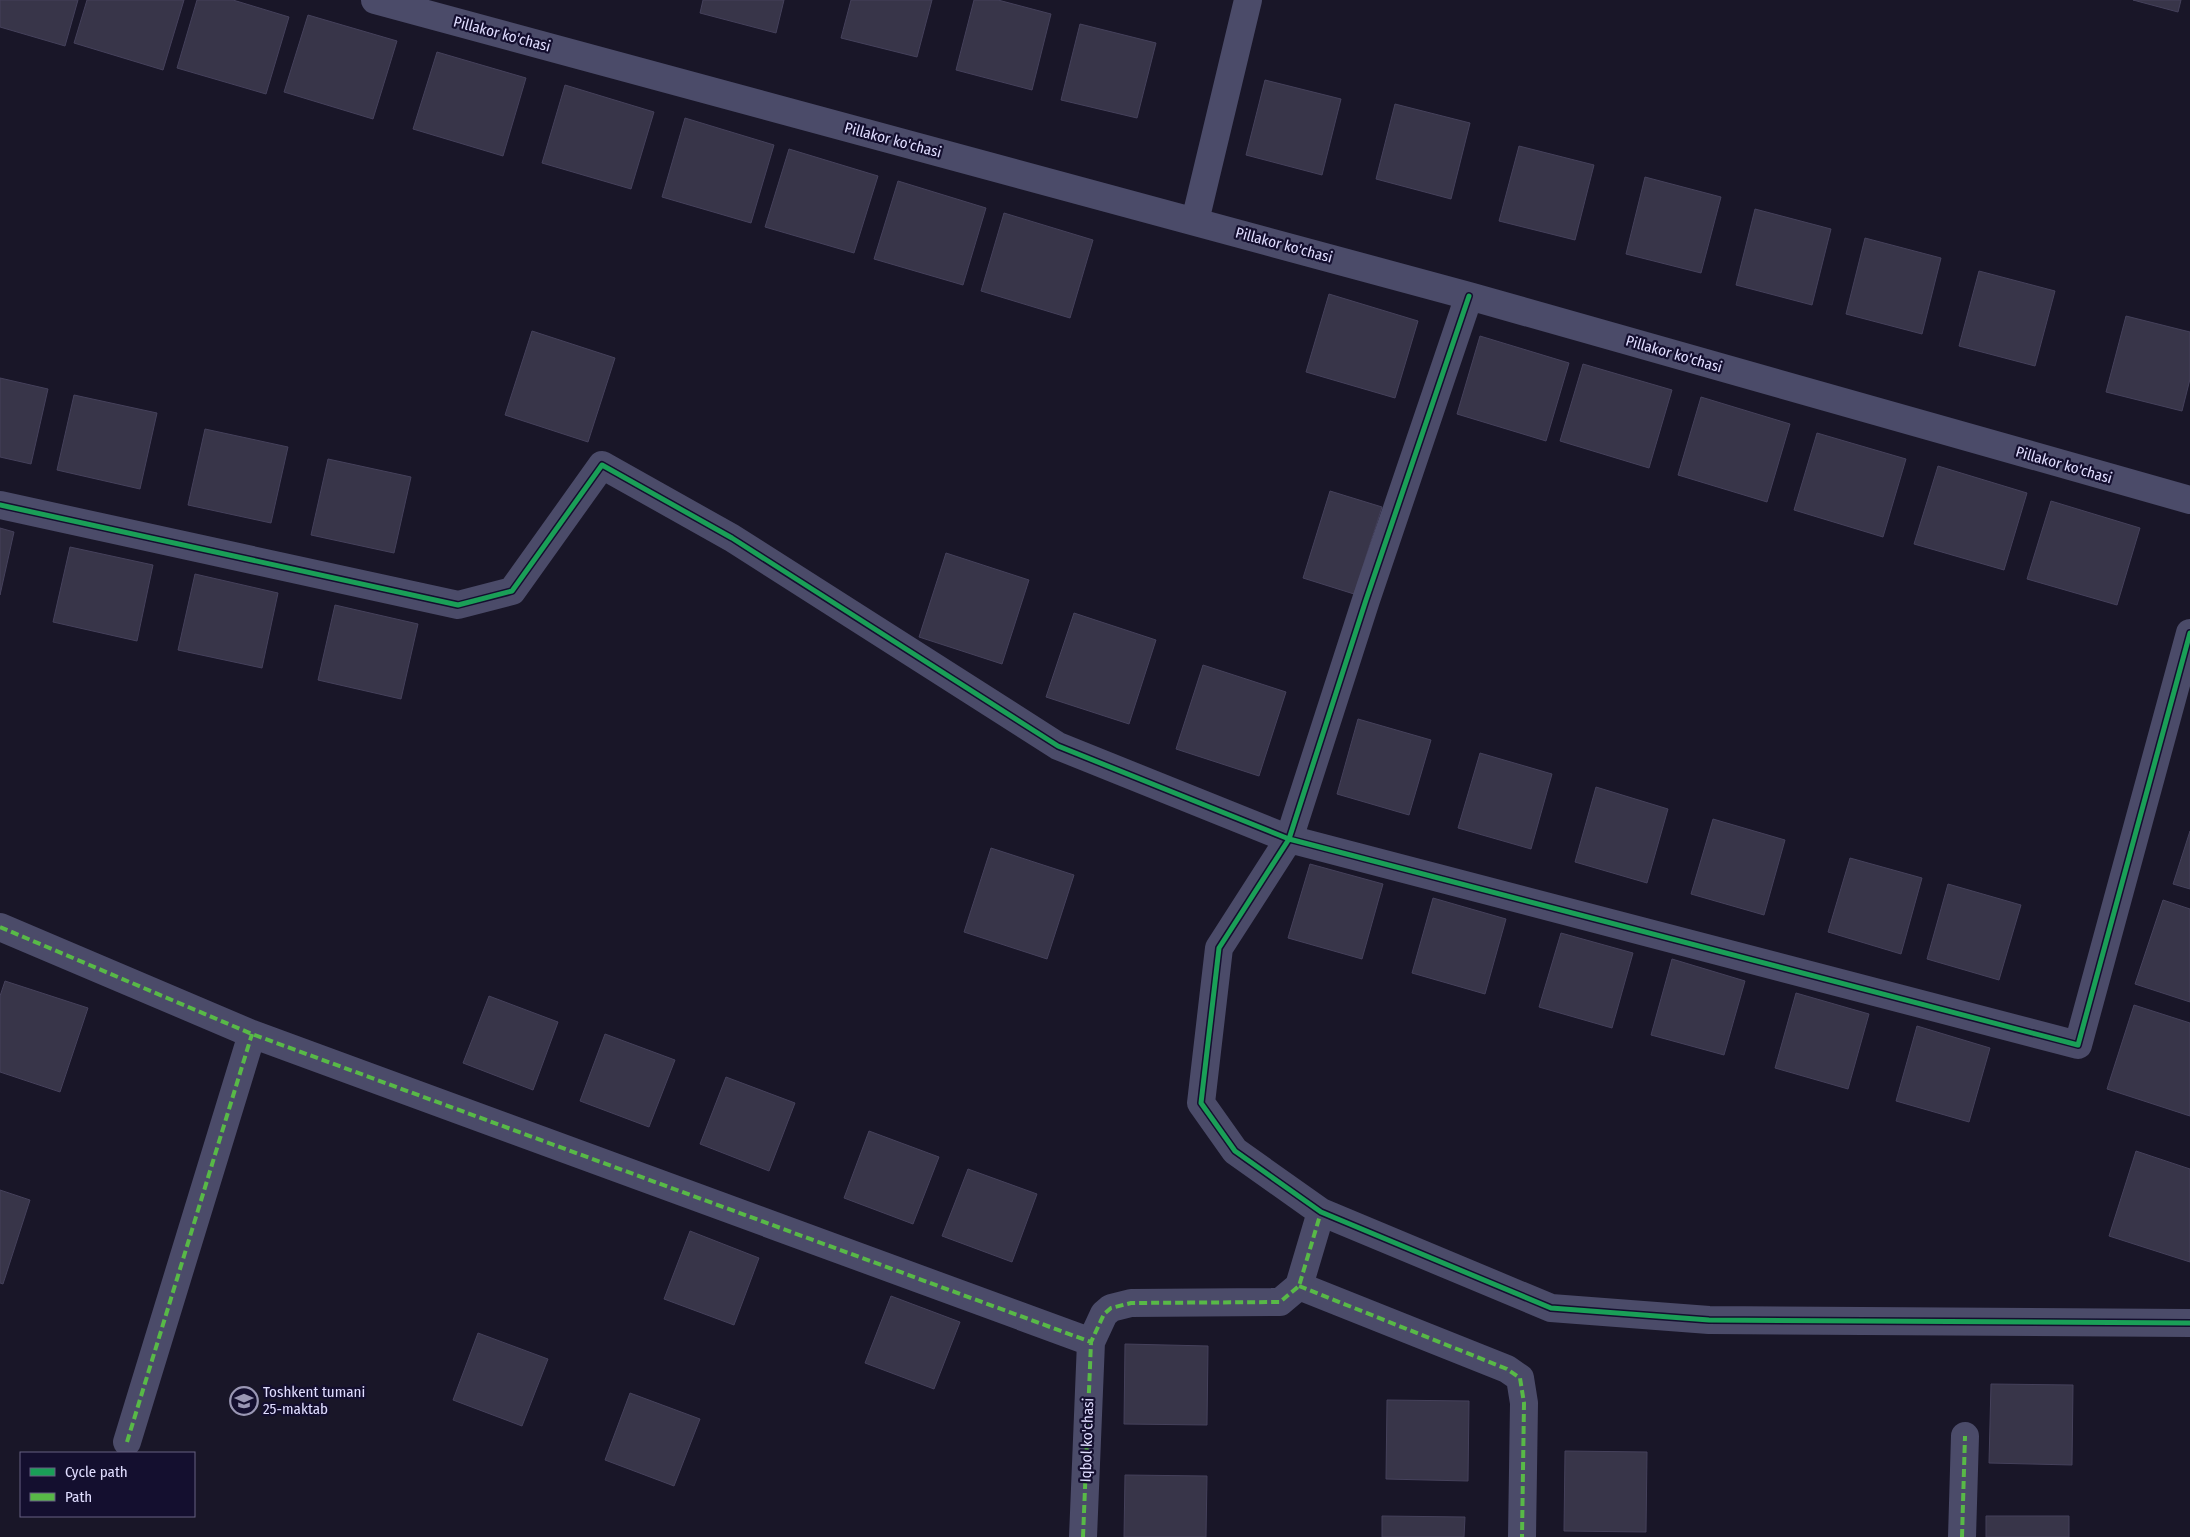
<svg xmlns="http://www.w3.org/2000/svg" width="2190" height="1537" font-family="'Fira Sans Condensed',sans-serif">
<rect width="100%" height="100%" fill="#191628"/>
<path fill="#383549" stroke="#45415b" d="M0,0h78l-13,46 -65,-19z
M87,0h97l-21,70 -89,-27z
M197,0h36l56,17 -23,77 -89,-26z
M703,0h81l-8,33 -76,-20z
M851,0h81l-15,57 -76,-19z
M974,0h24l53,14 -19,76 -76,-20z
M2133,0h48l-3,12z
M308,15l89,26 -24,78 -89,-27z
M1080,24l76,19 -19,75 -76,-18z
M437,52l89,26 -23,78 -90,-27z
M1265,80l76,19 -19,76 -76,-20z
M565,85l89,27 -23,77 -89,-26z
M1395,104l75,19 -19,76 -75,-20z
M685,118l89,27 -23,78 -89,-26z
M1519,146l75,19 -19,75 -76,-19z
M789,149l89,27 -24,77 -89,-26z
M1645,177l76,20 -20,76 -75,-19z
M898,181l88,27 -23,77 -89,-26z
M1755,209l76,20 -19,76 -76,-20z
M1004,213l89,27 -23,78 -89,-27z
M1865,238l76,20 -19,76 -76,-20z
M1979,271l76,20 -20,75 -76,-20z
M1329,294l89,27 -23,77 -89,-26z
M2126,316l64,16v47l-8,32 -76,-19z
M532,331l83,27 -27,84 -83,-27z
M1480,336l89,27 -23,78 -89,-27z
M1583,364l89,26 -23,78 -89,-27z
M0,378l48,11 -17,75 -31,-7z
M74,395l83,18 -17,76 -83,-19z
M1701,397l89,27 -23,78 -89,-27z
M205,429l83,18 -17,76 -83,-18z
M1817,433l89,26 -23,78 -89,-27z
M328,459l83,18 -17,76 -83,-18z
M1938,466l89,27 -23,77 -90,-26z
M1330,491l52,16 -28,87 -51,-16z
M2051,501l89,27 -23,77 -90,-26z
M0,528l14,4 -14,63z
M70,547l83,18 -16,76 -84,-19z
M946,553l83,27 -27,84 -83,-27z
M195,574l83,19 -16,75 -84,-18z
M335,605l83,19 -17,75 -83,-19z
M1074,613l82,27 -27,84 -83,-27z
M1203,665l83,27 -27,84 -83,-27z
M1358,719l73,21 -22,75 -72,-21z
M1480,753l72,21 -21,75 -73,-21z
M1596,787l72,22 -21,74 -72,-21z
M1713,819l72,21 -21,75 -73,-21z
M2190,831v58l-17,-5z
M991,848l83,27 -27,84 -83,-27z
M1850,858l72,20 -21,76 -73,-22z
M1310,864l73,20 -21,75 -74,-21z
M1948,884l73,21 -22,75 -72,-21z
M1433,898l73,21 -21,75 -73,-21z
M2163,900l27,9v93l-55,-18z
M1561,933l72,20 -21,75 -73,-21z
M1672,959l73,22 -21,74 -73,-20z
M5,981l83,27 -28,84 -60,-20v-76z
M1796,993l73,21 -21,75 -73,-21z
M489,996l69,26 -25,68 -70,-27z
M2134,1005l56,18v93l-83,-27z
M1917,1026l73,22 -21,74 -73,-21z
M605,1034l70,26 -26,67 -69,-26z
M726,1077l69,26 -26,68 -69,-27z
M869,1131l70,26 -26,67 -69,-26z
M2136,1151l54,18v93l-81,-26z
M968,1169l69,25 -25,68 -70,-26z
M0,1190l30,10 -27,84 -3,-1z
M690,1231l69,27 -25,67 -70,-26z
M891,1296l69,26 -26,67 -69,-26z
M478,1333l70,26 -26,67 -69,-26z
M1125,1344l83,2 -1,79 -83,-1z
M1991,1384l82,1 -1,80 -83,-2z
M630,1393l70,26 -26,67 -69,-26z
M1387,1400l82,1 -1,80 -82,-2z
M1565,1451l82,1 -1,80 -82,-1z
M1125,1475l82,1 -1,61h-82z
M1382,1516l83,1 -1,20h-82z
M1986,1516h83v21h-83z"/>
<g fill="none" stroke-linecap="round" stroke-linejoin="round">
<path stroke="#4b4b69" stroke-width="28" d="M375,0l1094,296 721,204
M1195,221l53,-221
M1469,296l-103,304 -77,239 -70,109 -18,155 34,48 86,61 230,96 158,12 481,3
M0,505l458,100 54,-14 90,-126 130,73 326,208 231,93 789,206 112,-412
M0,927l252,107 839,308
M1299,1286l208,83 13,9 4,25 -2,134
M127,1442l125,-408
M1083,1537l8,-195 13,-28 7,-6 20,-5 149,-1 19,-16 22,-74
M1962,1537l3,-101"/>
<path stroke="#58b947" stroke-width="4" stroke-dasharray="8 4" stroke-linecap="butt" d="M0,927l252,107 839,308
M1299,1286l208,83 13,9 4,25 -2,134
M127,1442l125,-408
M1083,1537l8,-195 13,-28 7,-6 20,-5 149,-1 19,-16 22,-74
M1962,1537l3,-101"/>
<defs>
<path id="cycleway" d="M1469,296l-103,304 -77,239 -70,109 -18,155 34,48 86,61 230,96 158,12 481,3
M0,505l458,100 54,-14 90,-126 130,73 326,208 231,93 789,206 112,-412"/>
</defs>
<use href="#cycleway" stroke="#140f2f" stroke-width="8"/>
<use href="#cycleway" stroke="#1a9f57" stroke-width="5"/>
</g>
<defs>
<symbol id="school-ring" viewBox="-11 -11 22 22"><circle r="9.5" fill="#140f2f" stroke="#9a97b4" stroke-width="1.5"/><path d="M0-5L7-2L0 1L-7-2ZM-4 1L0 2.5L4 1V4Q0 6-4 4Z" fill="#9a97b4"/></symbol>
</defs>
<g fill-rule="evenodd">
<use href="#school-ring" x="228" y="1385" width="32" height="32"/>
</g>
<g text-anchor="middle" stroke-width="4.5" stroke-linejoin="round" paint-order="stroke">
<g font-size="15" fill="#e0ddff" stroke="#140f2f">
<text transform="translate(502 34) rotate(15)" y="5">Pillakor ko'chasi</text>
<text transform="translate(893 140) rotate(15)" y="5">Pillakor ko'chasi</text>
<text transform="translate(1284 245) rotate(15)" y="5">Pillakor ko'chasi</text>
<text transform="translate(1674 354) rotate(16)" y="5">Pillakor ko'chasi</text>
<text transform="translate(2064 465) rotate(16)" y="5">Pillakor ko'chasi</text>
<text transform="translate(1087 1440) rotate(-88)" y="5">Iqbol ko'chasi</text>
</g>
<g font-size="15" fill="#e0ddff" stroke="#140f2f" text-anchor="start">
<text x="263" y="1397">Toshkent tumani<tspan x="263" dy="17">25-maktab</tspan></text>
</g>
</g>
<rect x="20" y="1452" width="175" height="65" fill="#140f2f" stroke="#666182"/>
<rect x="30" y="1468" width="25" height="8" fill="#1a9f57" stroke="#666182"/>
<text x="65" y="1477" font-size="15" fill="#e0ddff">Cycle path</text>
<rect x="30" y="1493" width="25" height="8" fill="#58b947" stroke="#666182"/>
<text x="65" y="1502" font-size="15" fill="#e0ddff">Path</text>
</svg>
